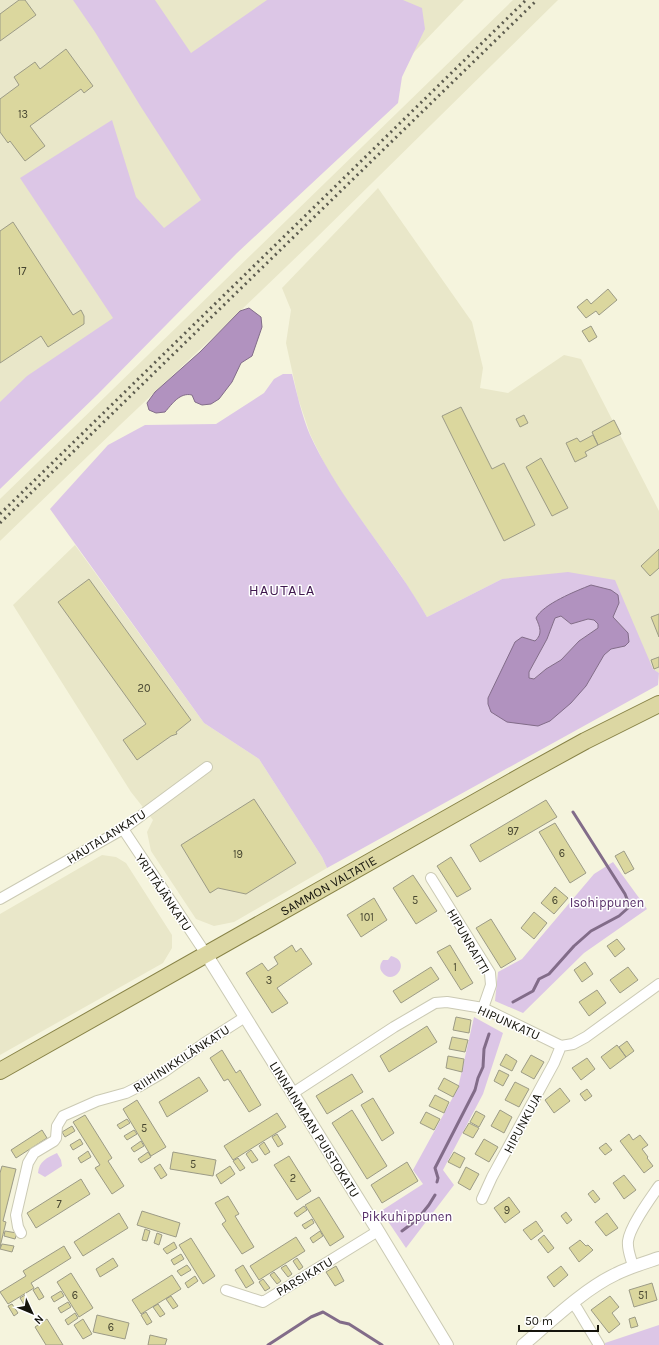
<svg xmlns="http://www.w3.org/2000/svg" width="659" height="1345" font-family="Karla,sans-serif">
<rect width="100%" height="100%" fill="#f5f4dd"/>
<path fill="#e9e7c9" d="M0,0h464l-225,235 -239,218z
M513,0h45l-246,242 -101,97 -91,86 -120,116v-42z
M378,188l94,134 11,46 -3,20 28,5 56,-38 17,4 78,152v162l-157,-94 -75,38 -27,-43 -54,-75 -19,-30 -17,-35 -12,-36 -12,-55 5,-33 -9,-22z
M75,545l129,178 55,36 63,98 5,11 -93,54 -20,4 -18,-7 -45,-68 -4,-19 6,-12 -22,-28 -118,-187z
M102,855l14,2 10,6 46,72v13l-9,15 -163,92v-141z"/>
<path fill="#dcc6e6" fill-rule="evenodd" d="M73,0h82l36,53 76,-53h136l19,8 3,21 -23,48 -4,26 -161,150 -139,141 -98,95v-87l27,-26 86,-58 -93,-140 92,-58 24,77 28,31 37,-28 -60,-93 -46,-75z
M283,374h9c5,20 10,42 18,61 23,50 58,93 89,138 10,14 19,29 28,44l75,-38 66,-7 47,8 38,89 6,4 -1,12 -331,183 -5,-11 -63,-98 -55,-36 -154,-214 58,-64 37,-20 71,-1 48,-31 10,-14zM619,603l-6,14 15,16 -3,13 -14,3 -7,6 -18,31 -98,12 34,-61 13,4c8,-7 5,-14 1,-23z
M561,616l10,8 17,-5 6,1 4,4v4l-19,13 -18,19 -15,9 -12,10 -5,-1v-6l18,-33 8,-21z
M613,862l34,47 -63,44 -61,60 -28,-12 3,-29 24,-13 72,-85z
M391,956c22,5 2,32 -9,16 -3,-4 -2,-8 1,-12h5z
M474,1017l29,16 -20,61 -40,76 11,15 -48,63 -25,-37 42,-27 -10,-14 45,-82z
M57,1153l4,7 1,6 -17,11 -7,-4c1,-12 9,-15 19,-20z
M659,1325v20h-54v-2z"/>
<path fill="#b192bf" stroke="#826c89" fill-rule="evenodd" d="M249,308l12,9 1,10 -10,29 -11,7 -9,19 -13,17 -8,5 -9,1 -7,-3 -3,-7c-12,-3 -20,9 -27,17l-9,1 -7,-3 -2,-7 8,-11 45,-40 40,-41z
M591,585l20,5 7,5 1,8 -6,14 15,16 1,9 -4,4 -14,3 -7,6 -18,31 -15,17 -21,18 -12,5 -31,-4 -16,-10 -3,-8v-6l27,-56 7,-5 13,4c8,-7 5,-14 1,-23 7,-14 40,-27 55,-33zM561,616l10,8 17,-5 6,1 4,4v4l-19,13 -18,19 -15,9 -12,10 -5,-1v-6l18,-33 8,-21z"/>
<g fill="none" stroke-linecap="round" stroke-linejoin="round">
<path stroke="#826c89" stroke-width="3" d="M513,1002l20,-11 6,-12 10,-5 25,-28 17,-15 28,-15 9,-8 -1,-9 -2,-5 -52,-82
M437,1182l1,-4 -3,-10 40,-78 3,-12 5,-11 1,-18 5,-15
M402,1231c15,-10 25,-21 33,-36
M268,1345l43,-28 12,-5 17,10 9,2 33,21"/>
</g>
<path fill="#dbd79e" stroke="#9c9b86" d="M19,0h6l11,15 -36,26v-27z
M66,49l27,37 -9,7 -3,-4 -51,37 15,20 -20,15 -15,-20 -2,2 -8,-11v-33l19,-14 -5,-8 21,-15 5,7z
M13,222l60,93 8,-5 3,6v8l-36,23 -7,-11 -41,27v-132z
M608,289l9,11 -18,15 -3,-4 -10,7 -9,-11 10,-8 4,5z
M591,326l6,11 -8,5 -7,-11z
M461,407l31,62 12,-6 31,62 -31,16 -62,-125z
M524,415l4,8 -8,4 -4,-8z
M614,420l7,14 -23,11 -6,-13z
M593,435l5,10 -13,7 2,4 -12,6 -9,-19 11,-5 3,4z
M541,458l27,50 -16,8 -26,-49z
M659,549v19l-9,8 -9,-10z
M89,579l102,141 -15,12 1,2 -6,2 -34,24 -14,-20 23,-16 -88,-122z
M659,614v23l-8,-20z
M659,657v10l-5,2 -3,-9z
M254,799l42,64 -50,31 -28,-6 -8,5 -29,-48z
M546,800l11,17 -77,45 -10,-17z
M555,823l31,50 -16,10 -31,-51z
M624,851l10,18 -9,5 -10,-18z
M451,857l20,32 -14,8 -20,-31z
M413,875l24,36 -21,13 -23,-36z
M555,887l13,11 -14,16 -13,-11z
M374,898l13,22 -26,17 -14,-22z
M534,912l13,11 -13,16 -13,-11z
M491,919l25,40 -15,9 -25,-40z
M617,939l8,10 -10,8 -8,-11z
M292,945l4,7 5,-4 11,16 -35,24 11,15 -16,10 -26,-40 16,-10 6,8 10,-7 -4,-7z
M450,945l23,38 -12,7 -24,-38z
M585,962l8,12 -11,8 -8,-12z
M431,967l8,12 -38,24 -8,-12z
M628,967l10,13 -18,13 -10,-13z
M597,990l9,13 -17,13 -10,-14z
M456,1017l15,3 -2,13 -16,-3z
M427,1026l10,16 -48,30 -9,-16z
M452,1037l16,3 -3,12 -16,-3z
M627,1041l7,10 -8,6 -7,-10z
M617,1045l9,12 -16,12 -9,-12z
M222,1050l14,23 4,-3 21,35 -12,7 -21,-33 -4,2 -14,-23z
M506,1054l11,7 -5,10 -12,-6z
M531,1055l13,7 -10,17 -13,-7z
M448,1056l16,3 -2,13 -16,-4z
M587,1058l8,11 -14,11 -9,-12z
M499,1070l10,5 -6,11 -9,-5z
M352,1074l11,18 -36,22 -11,-18z
M199,1077l9,14 -41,26 -8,-15z
M444,1078l15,8 -6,11 -15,-8z
M515,1082l14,7 -10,18 -14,-7z
M560,1088l10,13 -16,12 -9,-13z
M587,1089l5,7 -7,5 -5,-7z
M435,1095l14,7 -5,11 -15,-7z
M373,1098l21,35 -12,8 -21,-36z
M137,1100l29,47 -15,9 -28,-47z
M352,1110l35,56 -20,13 -35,-56z
M500,1110l12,7 -8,16 -13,-7z
M476,1111l9,5 -6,11 -9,-5z
M426,1112l14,7 -6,11 -14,-7z
M277,1113l9,14 -53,33 -9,-14z
M85,1115l27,43 -4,3 16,25 -12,8 -17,-26 5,-3 -27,-43z
M127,1119l3,4 -10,6 -3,-4z
M469,1123l10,5 -6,10 -10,-5z
M72,1126l3,5 -10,6 -3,-5z
M42,1130l5,8 -31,20 -5,-8z
M134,1130l3,4 -10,6 -3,-4z
M277,1134l6,10 -5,3 -6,-10z
M629,1134l4,6 7,-5 8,10 -6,4 6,8 -1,1 6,8 -9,7 -24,-32z
M80,1139l3,5 -10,6 -3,-5z
M484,1139l14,8 -9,15 -14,-8z
M141,1141l3,5 -10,6 -3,-4z
M264,1142l6,10 -5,3 -6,-9z
M606,1143l6,7 -7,5 -6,-7z
M251,1150l7,10 -6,3 -6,-9z
M88,1151l3,6 -10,6 -3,-5z
M148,1152l3,5 -10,6 -3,-4z
M173,1152l43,8 -3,16 -43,-7z
M454,1152l11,6 -5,10 -12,-6z
M289,1156l22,35 -14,9 -23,-35z
M238,1158l7,10 -5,3 -7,-10z
M407,1162l11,19 -36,22 -11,-18z
M160,1164l7,11 -6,4 -7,-11z
M2,1166l14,3 -13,52 3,1 -6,25v-74z
M230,1166l5,8 -14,10 -5,-9z
M466,1167l13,7 -9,16 -12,-7z
M624,1175l12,15 -12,9 -11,-16z
M81,1179l9,15 -54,34 -9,-15z
M593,1190l7,9 -5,4 -7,-9z
M228,1196l11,18 -4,2 19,31 -12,7 -20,-30 4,-3 -11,-18z
M319,1197l25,40 -14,9 -25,-41z
M509,1197l11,15 -15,11 -11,-15z
M304,1206l3,4 -10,7 -3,-4z
M142,1211l38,12 -4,14 -39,-12z
M566,1212l6,8 -5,4 -6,-8z
M119,1213l9,15 -45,28 -9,-14z
M607,1213l11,15 -12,8 -11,-14z
M312,1219l2,4 -9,6 -3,-4z
M536,1221l7,10 -12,9 -8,-10z
M145,1229l5,2 -3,10 -5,-1z
M5,1231l12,2 -2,6 -11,-3z
M320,1231l3,5 -10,7 -3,-5z
M157,1233l5,2 -3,10 -5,-2z
M544,1235l10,13 -6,5 -10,-13z
M296,1237l9,14 -46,29 -9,-14z
M191,1238l24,38 -12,8 -24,-39z
M580,1240l6,6 2,-1 5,5 -14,12 -10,-14z
M174,1242l3,6 -10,6 -4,-5z
M2,1244l12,2 -2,6 -12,-3z
M64,1246l7,12 -40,25 3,5 -26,16 -8,-12 26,-16 -3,-5z
M181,1254l3,5 -10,6 -3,-5z
M113,1258l5,8 -18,11 -4,-8z
M297,1258l6,9 -4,3 -6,-9z
M187,1265l4,5 -10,6 -4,-5z
M243,1265l11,18 -8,5 -11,-18z
M286,1265l6,9 -4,3 -7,-9z
M336,1266l8,15 -9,5 -9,-14z
M561,1266l7,9 -14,12 -7,-10z
M274,1272l7,9 -4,3 -7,-9z
M71,1273l22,35 -14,9 -22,-35z
M172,1275l9,14 -40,25 -9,-14z
M195,1276l3,5 -10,7 -3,-5z
M263,1279l7,9 -5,3 -6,-9z
M652,1283l5,17 -23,7 -5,-17z
M38,1287l6,10 -5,3 -6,-10z
M61,1291l3,5 -10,6 -3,-5z
M25,1295l6,11 -5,2 -6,-10z
M171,1296l7,10 -5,3 -7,-10z
M610,1296l9,11 -7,6 8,11 -11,9 -18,-23z
M68,1302l3,5 -10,6 -3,-5z
M12,1304l6,9 -4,3 -6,-10z
M158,1304l7,10 -5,3 -7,-10z
M146,1312l6,10 -5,3 -6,-10z
M75,1313l3,5 -10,7 -3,-5z
M97,1315l32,8 -4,16 -32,-7z
M635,1317l3,9 -7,2 -2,-9z
M47,1319l16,26h-17l-11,-18z
M83,1319l9,15 -9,5 -9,-14z
M150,1335l17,4 -2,6h-17z"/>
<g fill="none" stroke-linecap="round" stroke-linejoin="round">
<defs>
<path id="minor" d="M123,829l83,125
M431,878l59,95 1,12 -8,23
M0,899l123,-70 84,-62
M293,1093l101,-66 41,-24 12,-1 36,6 78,38 12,-2 13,-7 73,-53
M482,1199l10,-22 62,-114 7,-17
M21,1233l-3,-6 -2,-12 12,-52 6,-10 20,-12 2,-3 1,-12 6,-10 34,-15 29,-8 12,-6 26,-15 39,-28 42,-27
M633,1266c-2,-8 -6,-16 -5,-25 2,-15 22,-42 31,-55
M226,1290l37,12 115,-71
M573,1303l5,7 21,35"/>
<path id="tertiary" d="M206,954l169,272 72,119
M523,1345c27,-23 61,-56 93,-71 14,-7 28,-11 43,-16"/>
<g id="primary">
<path id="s1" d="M0,1071l525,-297 60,-33 74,-37"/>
</g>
</defs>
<use href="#minor" stroke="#cbcab4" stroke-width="12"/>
<use href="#tertiary" stroke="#cbcab4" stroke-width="14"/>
<use href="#primary" stroke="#878246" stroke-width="18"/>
<use href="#minor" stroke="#fff" stroke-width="10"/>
<use href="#tertiary" stroke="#fff" stroke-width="12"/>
<use href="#primary" stroke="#dcd7a3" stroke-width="16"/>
<path stroke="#5d5c4f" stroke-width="3" stroke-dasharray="2 4" stroke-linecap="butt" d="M0,514l526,-514
M0,523l537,-523"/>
</g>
<g text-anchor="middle" stroke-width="3" stroke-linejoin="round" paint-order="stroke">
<g font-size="11" fill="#464530">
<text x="23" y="118">13</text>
<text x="22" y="275">17</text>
<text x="144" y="692">20</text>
<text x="513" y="835">97</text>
<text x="562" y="857">6</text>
<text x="238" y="858">19</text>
<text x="415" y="904">5</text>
<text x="555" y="904">6</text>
<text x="367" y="921">101</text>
<text x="455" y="971">1</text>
<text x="269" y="984">3</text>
<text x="144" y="1132">5</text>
<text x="193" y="1168">5</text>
<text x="293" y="1182">2</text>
<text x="59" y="1208">7</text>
<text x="507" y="1214">9</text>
<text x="75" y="1299">6</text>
<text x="643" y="1299">51</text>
<text x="111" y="1331">6</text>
</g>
<g font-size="13" fill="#15140c" stroke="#fff">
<text transform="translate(106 836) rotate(-32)" y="5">HAUTALANKATU</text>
<text dy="5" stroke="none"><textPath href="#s1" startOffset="377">SAMMON VALTATIE</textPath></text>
<text transform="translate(164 892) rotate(56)" y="5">YRITTÄJÄNKATU</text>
<text transform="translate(469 941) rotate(60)" y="5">HIPUNRAITTI</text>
<text transform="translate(509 1022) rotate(24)" y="5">HIPUNKATU</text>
<text transform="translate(181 1058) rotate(-33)" y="5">RIIHINIKKILÄNKATU</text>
<text transform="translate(522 1123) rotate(-62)" y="5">HIPUNKUJA</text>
<text transform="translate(315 1129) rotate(58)" y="5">LINNAINMAAN PUISTOKATU</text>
<text transform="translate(304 1276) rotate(-31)" y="5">PARSIKATU</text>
</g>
<g font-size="13" fill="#572e68" stroke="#fff">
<text x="607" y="907">Isohippunen</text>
<text x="407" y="1221">Pikkuhippunen</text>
</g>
<g font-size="15" letter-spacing="1" fill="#3f184e" stroke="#fff">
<text x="282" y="595">HAUTALA</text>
</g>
</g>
<g transform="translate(32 1313) rotate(134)" stroke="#ffffff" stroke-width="3" paint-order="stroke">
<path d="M0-3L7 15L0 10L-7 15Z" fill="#15140c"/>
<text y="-6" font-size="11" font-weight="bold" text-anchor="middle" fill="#15140c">N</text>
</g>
<path d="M519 1325v6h79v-6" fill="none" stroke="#15140c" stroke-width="2"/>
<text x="525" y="1325" font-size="12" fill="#15140c" stroke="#ffffff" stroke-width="3" paint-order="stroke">50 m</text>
</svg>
